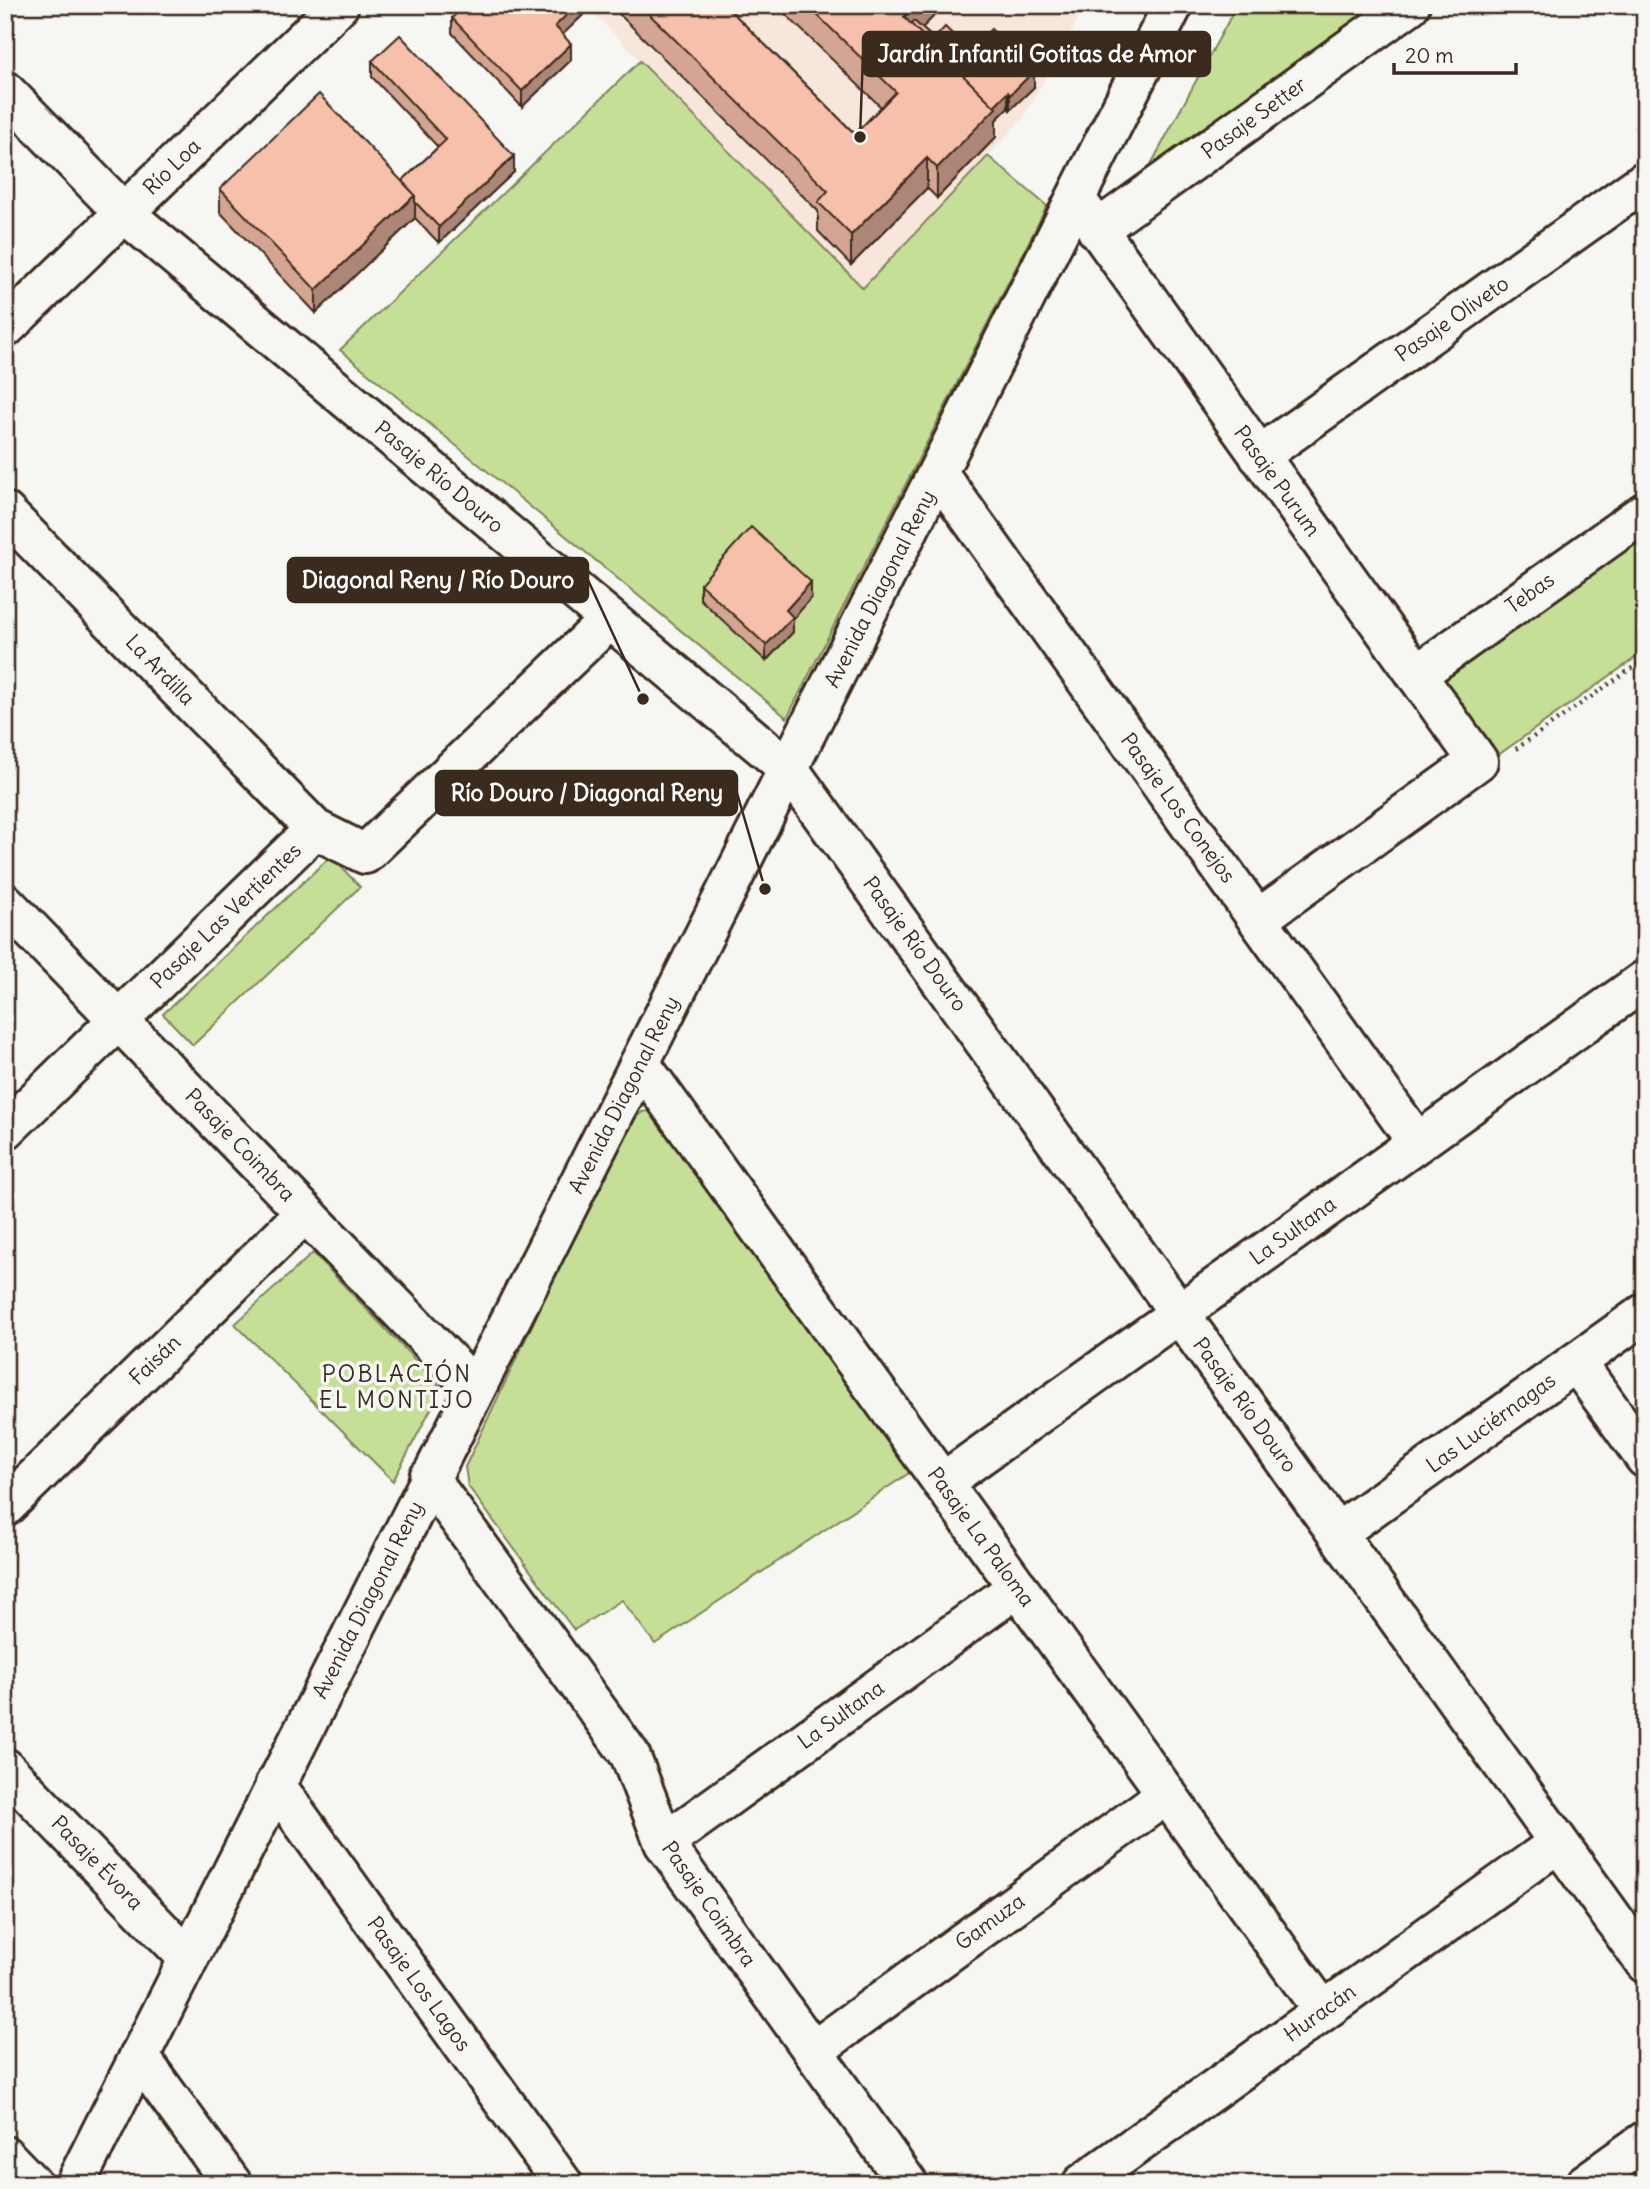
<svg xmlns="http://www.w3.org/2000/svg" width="1650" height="2189" font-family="Delius,sans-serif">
<rect width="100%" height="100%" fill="#f6f6f2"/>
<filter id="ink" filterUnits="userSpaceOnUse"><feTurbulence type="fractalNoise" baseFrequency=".0143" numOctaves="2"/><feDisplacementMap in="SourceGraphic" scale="14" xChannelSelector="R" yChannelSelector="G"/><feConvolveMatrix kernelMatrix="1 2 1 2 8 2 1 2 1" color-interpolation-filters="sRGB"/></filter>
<g filter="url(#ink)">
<path fill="#f6e6dc" d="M586,5h500l-63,113 -159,170z"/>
<path fill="#c6df96" stroke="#80845a" stroke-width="2" d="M1237,5h153l-248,176z
M640,61l223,227 125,-132 59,50 -260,512 -447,-368z
M1645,530v121l-147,104 -57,-76z
M331,856l29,31 -167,158 -30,-31z
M655,1110l257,361 -257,173 -33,-44 -48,30 -106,-144 -3,-19 162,-342 15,-13z
M313,1253l129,135 -49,93 -158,-157z"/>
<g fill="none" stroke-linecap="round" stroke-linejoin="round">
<defs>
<path id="minor" d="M5,91l119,122 665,556 856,1194
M1076,199l402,562 -220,158
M1097,230l313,-225
M5,328l334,-323
M1259,456l386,-275
M938,473l479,669
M5,512l310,317 50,25 244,-234
M1416,675l229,-163
M5,903l470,485
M640,1063l683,948
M5,1130l310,-301
M1576,1362l69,96
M429,1478l201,277 34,88 244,341
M942,1483l703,-503
M5,1507l300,-294
M1337,1533l308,-220
M5,1768l183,190
M275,1784l288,400
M664,1843l354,-256
M813,2051l354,-257
M139,2056l93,128
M5,2156l27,28
M1082,2184l476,-341
M1585,2184l60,-43"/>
<path id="tertiary" d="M75,2184l1098,-2179"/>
</defs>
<use href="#minor" stroke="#3b2a1e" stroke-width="44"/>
<use href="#tertiary" stroke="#3b2a1e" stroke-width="44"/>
<path stroke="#3b2a1e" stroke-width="4.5" stroke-dasharray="2 5" stroke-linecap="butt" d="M1516,749l129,-90"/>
<use href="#minor" stroke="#f6f6f2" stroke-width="38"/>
<use href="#tertiary" stroke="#f6f6f2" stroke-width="38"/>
</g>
<path fill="#d4a592" stroke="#3b2a1e" stroke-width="2" d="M584,5v9l-22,21 9,25 -49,47 -70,-74v-15z
M610,5h115l130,129 26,-27 -105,-102h164v5l-18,18 12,11 36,12 64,36 -24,23 -2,-2 -12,12v17l-59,61 -10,-10 -76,77 -33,-34v-20z
M372,61l142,111 -75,71 -24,-25 -99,95 -96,-101v-23l182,-8 36,-34 -66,-70z
M700,584l111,14 -18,21v13l-27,29 -66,-62z"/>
<path fill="#ac8677" stroke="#3b2a1e" stroke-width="2" d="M577,5h7v9l-29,28v-16z
M915,5h25v5l-29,29 -7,-22z
M571,44v16l-49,47v-16z
M1034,71v16l-24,23v-15z
M1008,92v16l-12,12v17l-59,61v-30z
M514,156v16l-75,71v-16z
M927,158v30l-76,77v-30z
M415,195v23l-99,95v-23z
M811,582v16l-18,21v13l-27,29v-16l20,-35z"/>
<path fill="#f6c0aa" stroke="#3b2a1e" stroke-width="2" d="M465,5h112l-22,21 16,18 -49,47 -70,-73z
M640,5h85l130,129 41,-42 -89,-87h108l-11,12 92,91 -59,60 -10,-10 -76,77 -33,-33 10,-11z
M914,21l20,18 11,-12 25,24 21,-22 43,42 -24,24 -2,-3 -14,14 -83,-82z
M400,35l114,121 -75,71 -24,-25v-7l-13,-14 44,-41 -74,-79z
M319,94l96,101 -99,95 -96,-101z
M751,527l60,55 -25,28 7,7 -27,28 -66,-61z"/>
</g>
<g text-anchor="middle" stroke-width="7" stroke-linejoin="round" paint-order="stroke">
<g font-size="21" fill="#3b2a1e" stroke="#f6f6f2">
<text transform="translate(1254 118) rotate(-36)" y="7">Pasaje Setter</text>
<text transform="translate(172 167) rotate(-44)" y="7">Río Loa</text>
<text transform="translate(1452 319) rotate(-35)" y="7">Pasaje Oliveto</text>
<text transform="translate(439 477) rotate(40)" y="7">Pasaje Río Douro</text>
<text transform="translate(1277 481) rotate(54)" y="7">Pasaje Purum</text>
<text transform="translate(880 589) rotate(-63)" y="7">Avenida Diagonal Reny</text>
<text transform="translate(1530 593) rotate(-36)" y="7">Tebas</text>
<text transform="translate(160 670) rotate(46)" y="7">La Ardilla</text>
<text transform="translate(1178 808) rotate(54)" y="7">Pasaje Los Conejos</text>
<text transform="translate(226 916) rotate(-44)" y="7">Pasaje Las Vertientes</text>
<text transform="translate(915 944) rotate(54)" y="7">Pasaje Río Douro</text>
<text transform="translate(624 1095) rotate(-63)" y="7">Avenida Diagonal Reny</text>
<text transform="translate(240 1145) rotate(46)" y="7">Pasaje Coimbra</text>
<text transform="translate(1293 1231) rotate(-36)" y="7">La Sultana</text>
<text transform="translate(155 1360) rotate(-44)" y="7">Faisán</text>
<text transform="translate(1245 1405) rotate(54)" y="7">Pasaje Río Douro</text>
<text transform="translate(1491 1423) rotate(-36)" y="7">Las Luciérnagas</text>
<text transform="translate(981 1537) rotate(54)" y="7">Pasaje La Paloma</text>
<text transform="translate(368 1600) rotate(-63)" y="7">Avenida Diagonal Reny</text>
<text transform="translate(841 1715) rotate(-36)" y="7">La Sultana</text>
<text transform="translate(97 1863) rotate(46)" y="7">Pasaje Évora</text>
<text transform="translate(709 1904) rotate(55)" y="7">Pasaje Coimbra</text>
<text transform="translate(990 1922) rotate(-36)" y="7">Gamuza</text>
<text transform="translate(419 1984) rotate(54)" y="7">Pasaje Los Lagos</text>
<text transform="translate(1320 2013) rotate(-36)" y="7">Huracán</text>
</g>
<g font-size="23" letter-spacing="2" fill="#3b2a1e" stroke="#f6f6f2">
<text x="397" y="1382">POBLACIÓN<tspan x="397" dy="26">EL MONTIJO</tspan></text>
</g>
</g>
<path fill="none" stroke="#3b2a1e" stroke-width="2.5" d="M860 137L863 54M643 699L588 580M765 889L737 793"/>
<g fill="#3b2a1e" stroke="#f6f6f2" stroke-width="2.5">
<circle cx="860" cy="137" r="7"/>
<circle cx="643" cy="699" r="7"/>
<circle cx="765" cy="889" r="7"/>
</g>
<g fill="#3b2a1e" stroke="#3b2a1e" stroke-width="2.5">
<rect x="863" y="32" width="347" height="44" rx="7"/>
<rect x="288" y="558" width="300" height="44" rx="7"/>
<rect x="436" y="771" width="301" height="44" rx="7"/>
</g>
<g font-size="23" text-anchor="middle" font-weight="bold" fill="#fff">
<text x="1037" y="62">Jardín Infantil Gotitas de Amor</text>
<text x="438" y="588">Diagonal Reny / Río Douro</text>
<text x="587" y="801">Río Douro / Diagonal Reny</text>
</g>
<rect width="1650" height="2189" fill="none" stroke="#f6f6f2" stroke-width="28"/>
<rect x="14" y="14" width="1622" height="2161" fill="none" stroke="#3b2a1e" stroke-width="2.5" filter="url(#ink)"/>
<path d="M1394 63v10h122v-10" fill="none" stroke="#3b2a1e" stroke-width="3.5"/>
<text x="1405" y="63" font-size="21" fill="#3b2a1e" stroke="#f6f6f2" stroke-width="5" paint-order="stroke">20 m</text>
</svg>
